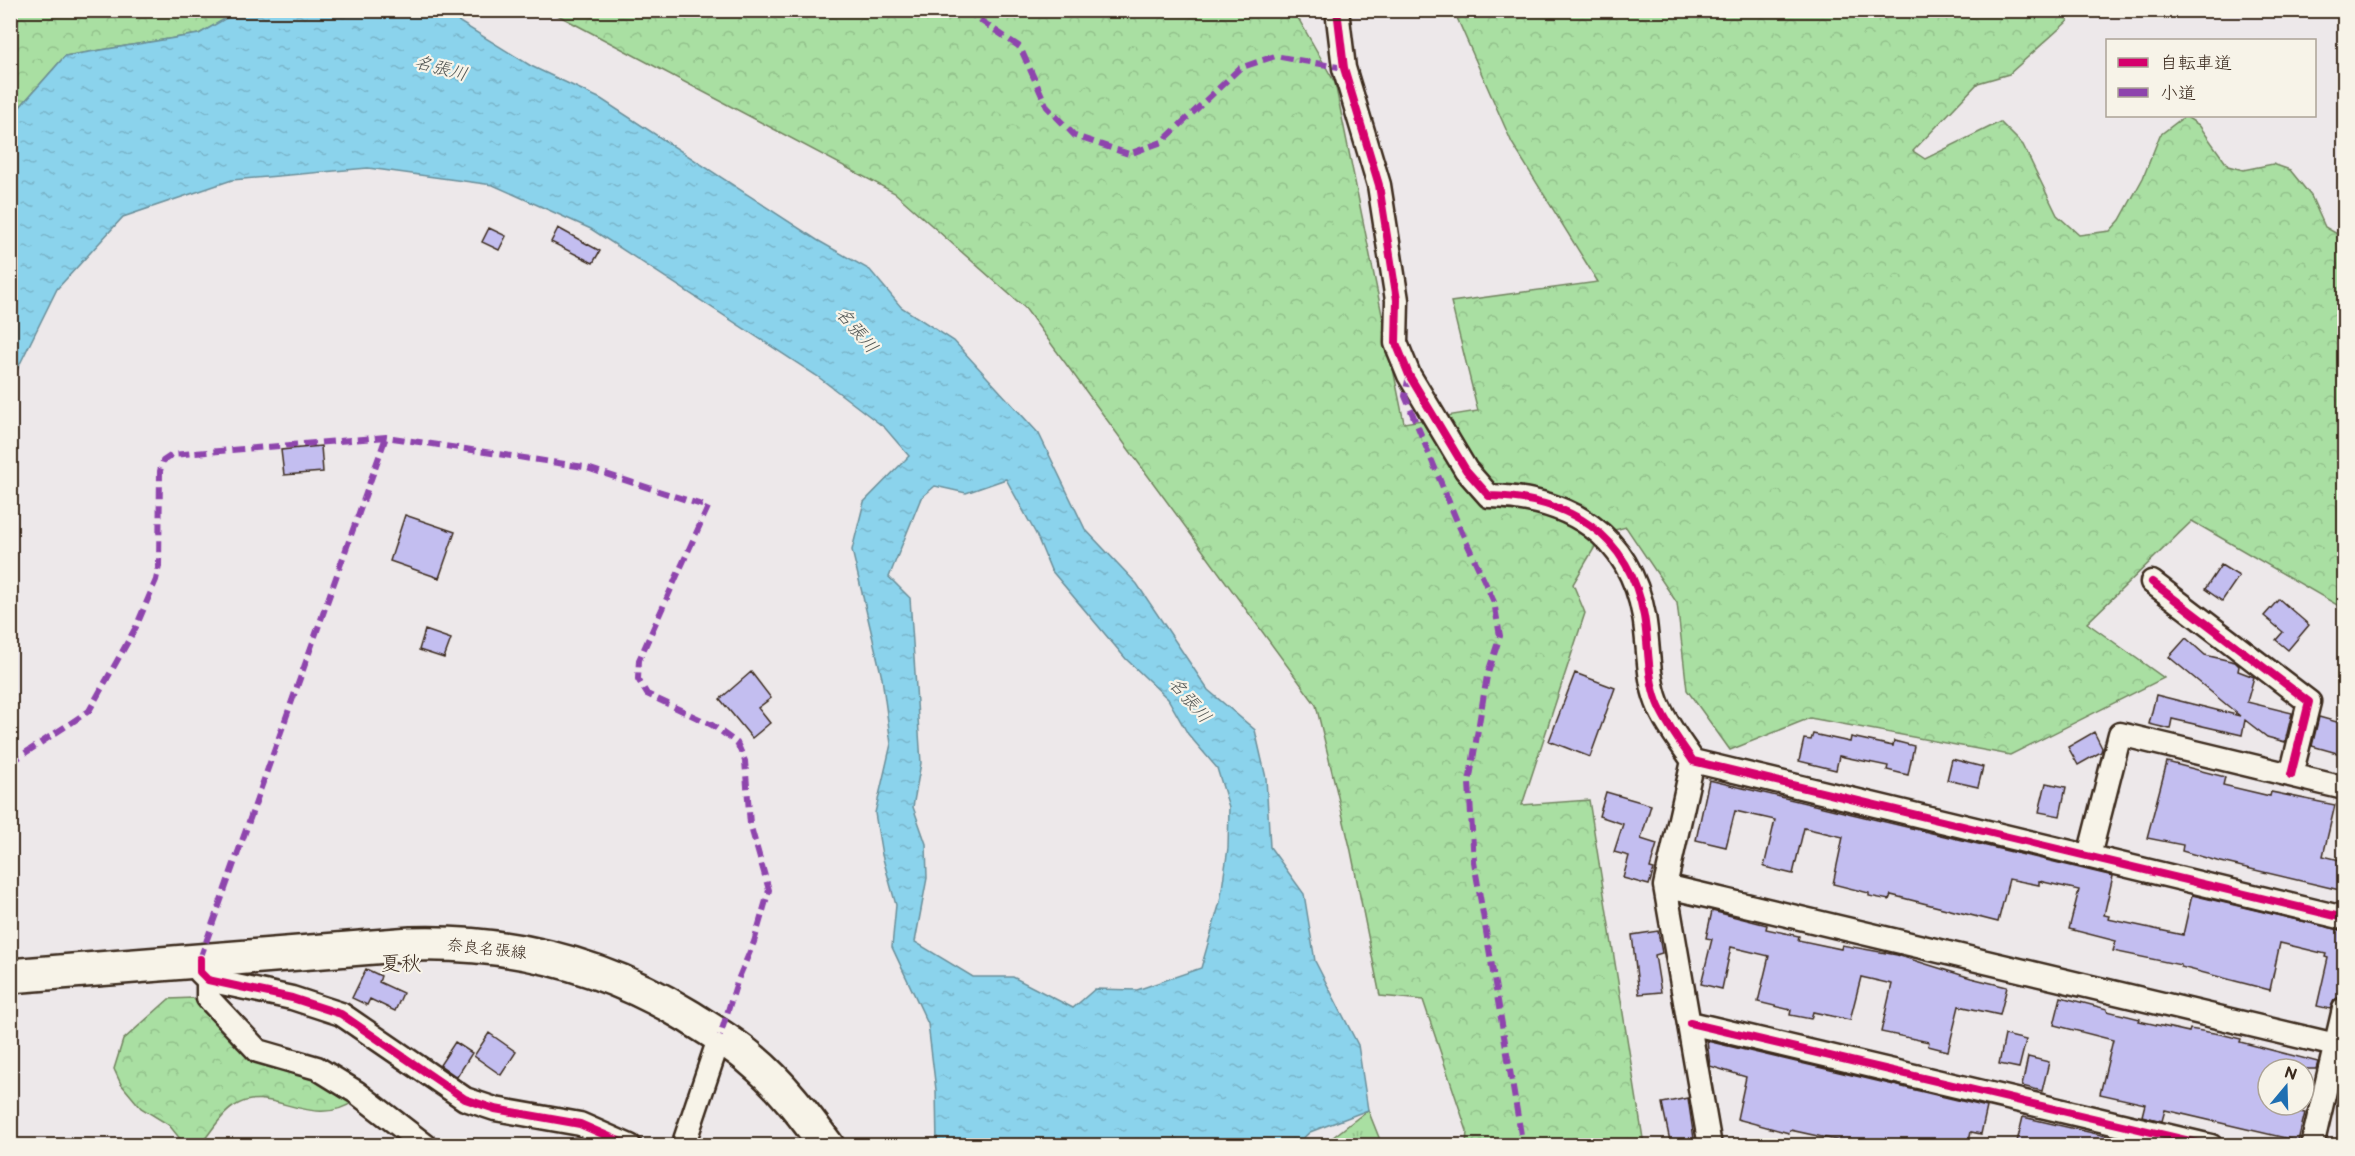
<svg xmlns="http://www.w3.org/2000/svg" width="2355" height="1156" font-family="'Balsamiq Sans','Klee One',sans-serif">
<defs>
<pattern id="grass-tufts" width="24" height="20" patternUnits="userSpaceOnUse" patternTransform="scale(1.5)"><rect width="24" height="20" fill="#a9dfa2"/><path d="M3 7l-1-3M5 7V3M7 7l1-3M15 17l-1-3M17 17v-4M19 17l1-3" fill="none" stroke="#92c08b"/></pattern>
<pattern id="forest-crowns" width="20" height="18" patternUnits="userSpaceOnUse" patternTransform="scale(1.5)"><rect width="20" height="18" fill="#a9dfa2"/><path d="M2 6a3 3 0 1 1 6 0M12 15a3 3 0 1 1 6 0" fill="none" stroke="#92c08b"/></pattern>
<pattern id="water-ripples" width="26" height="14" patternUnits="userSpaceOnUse" patternTransform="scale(1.5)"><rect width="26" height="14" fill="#8bd3ec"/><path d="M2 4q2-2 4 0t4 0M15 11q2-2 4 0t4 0" fill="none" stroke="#79b5ca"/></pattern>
</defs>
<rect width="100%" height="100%" fill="#ede8ea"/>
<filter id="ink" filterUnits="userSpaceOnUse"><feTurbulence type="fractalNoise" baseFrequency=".0167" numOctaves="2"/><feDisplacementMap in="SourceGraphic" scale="12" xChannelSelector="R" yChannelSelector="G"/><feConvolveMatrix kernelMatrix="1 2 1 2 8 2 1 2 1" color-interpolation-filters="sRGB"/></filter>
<g filter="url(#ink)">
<path fill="url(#grass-tufts)" stroke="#728460" stroke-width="1.5" d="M1368,1110l14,35h-59z"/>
<path fill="url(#forest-crowns)" stroke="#728460" stroke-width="1.5" d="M11,11h229l-41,23 -134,22 -54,61z
M550,11h744l41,72 69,340 74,-12 -27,-109 147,-20 -86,-139 -58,-132h614v10l-59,53 -31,9 -65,68 12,8 75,-37 23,23 34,70 22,20 31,-4 10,-11 23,-42 17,-43 25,-19 14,9 29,41 15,4 30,-6 17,6 21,26 14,31 19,11v371l-152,-88 -105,102 77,55 -154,77 -200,-37 -80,32 -43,-60 -10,-87 -51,-76 -23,6 -30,51 12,29 -63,192 67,-5 55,345h-178l1,-14 -44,-131 -43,-4 -29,-145 -35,-146 -291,-397 -130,-115z
M193,998l59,59 63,16 41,27c-45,33 -87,-19 -123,7 -13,8 -23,27 -33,38h-15l-16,-20 -28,-17 -20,-24 -7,-15 9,-29 46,-41z"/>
<path fill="url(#water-ripples)" stroke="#6b8f9a" stroke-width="1.5" fill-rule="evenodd" d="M240,10l202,1 89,55 70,33 216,141 53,30 31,37 53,34 85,93 46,95 52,55 71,106 47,40 11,48 4,69 34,47 11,67 43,84 10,65 -58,22 -14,13h-359l-1,-55 -8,-66 -36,-77 4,-42 -14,-50 -7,-42 16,-69 -9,-66 -30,-128 12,-48 45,-46 -24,-28 -68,-52 -226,-147 -98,-44 -125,-17 -136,12 -109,37 -66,72 -46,93v-265l54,-61 134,-22zM1006,479l30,55 15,36 75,89 42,40 20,35 29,34 12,39 -1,41 -8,54 -19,66 -64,22 -42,-1 -22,19 -60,-31h-40l-58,-35 12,-64 -1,-34 -13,-37 8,-44 -11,-165 -21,-21 32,-79 14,-12 31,7z"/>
<path fill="#c3bef0" stroke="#3b2a1e" stroke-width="1.5" d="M489,228l17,8 -7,14 -17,-8z
M558,228l42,23 -7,12 -42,-21z
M321,446l2,26 -39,3 -3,-25z
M405,515l50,17 -16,46 -49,-17z
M2221,565l18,11 -17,25 -17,-12z
M2279,599l30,26 -21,25 -12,-10 7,-8 -19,-16z
M425,630l26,9 -7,19 -25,-8z
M2186,638l19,17 30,7 4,4 -1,5 16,6 -7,25 45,11 -7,29 -18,-5 -22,-17 -3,15 -70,-16 -2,10 -21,-5 7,-29 84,21 -71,-59z
M751,672l20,26 -13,10 12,15 -18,15 -32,-39z
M1575,673l40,15 -25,69 -41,-16z
M2319,717l25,7v31l-32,-9z
M2094,732l8,16 -1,4 -23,13 -10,-18z
M1813,734l37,8 1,-5 42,9 1,-5 20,5 -6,29 -21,-5 1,-4 -49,-10 -3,14 -37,-9 5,-22 7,1z
M1952,759l31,8 -5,20 -31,-7z
M2167,762l58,15 -2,8 47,11 1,-4 64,13 -12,51 21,5v30l-127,-30 -35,-10 1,-6 -36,-7z
M1709,780l404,96 -9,39 5,1 -1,3 75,16 9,-40 152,36v51l-3,14 -7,4 -4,9 -13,-3 11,-48 -3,-1 1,-3 -46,-11 -10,47 -89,-23v-2l-68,-14 3,-10 -47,-12 10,-39 -40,-9v4l-30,-6 -11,43 -107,-27 -2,5 -20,-4v-3l-36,-9 10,-47 -39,-9 -11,46 -29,-7 11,-47 -40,-9 -9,36 -30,-7z
M2046,783l20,4 -6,29 -21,-4z
M1606,792l45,13 -10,34 16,5 -7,24 4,1 -5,16 -26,-7 6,-22 -15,-4 9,-28 -24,-8z
M1712,911l55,14 -1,4 33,7 -1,4 43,9 1,-4 55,10 74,23 36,9 -7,28 -41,-9 -11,45 -20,-5 1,-4 -48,-10 11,-48 -31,-7 -11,43 -37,-8 -2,7 -21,-4 1,-5 -33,-8 11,-46 -38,-9 -9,42 -21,-5 11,-45 -6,-1z
M1658,931l4,22 -7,2 6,37 -22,2 -7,-59z
M366,969l15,7 -2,6 24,11 -8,18 -25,-12 -3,6 -15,-7z
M2061,997l46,12v2l33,8 -1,2 50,11 1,-3 30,5 21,5 -1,3 78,20 -2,7h-48v36l37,8 -7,28 -133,-31 -3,11 -20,-5 3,-12 -45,-10 13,-54 -59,-15z
M489,1033l27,19 -15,23 -27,-19z
M2005,1035l21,5 -7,28 -20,-4z
M1707,1041l280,66 -6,27 -10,-2 -3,14h-118v-3l-60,-13 -1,3 -52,-14 9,-42 -36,-11z
M455,1042l17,11 -15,24 -17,-12z
M2028,1057l21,5 -7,29 -20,-5z
M1688,1098l7,48h-24l-9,-43z
M2023,1117l96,22 -1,7h-102z"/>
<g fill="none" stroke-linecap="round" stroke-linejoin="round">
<defs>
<path id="minor" d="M1337,10l7,58 35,117 18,115 -1,43 13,32 57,95 23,26c79,2 140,37 155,120 5,28 3,60 13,86 8,21 24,41 36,59l651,157
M2152,582l157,120 -18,73
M1693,761l-28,125 45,260
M2089,856l31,-122 224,54
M1665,886l679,161
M200,959v13l8,8 84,18 49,16 124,85 30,10 85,15 50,22
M208,980v18l50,53 59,17 39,24 70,54
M1690,1023l521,123
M683,1146l37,-110
M2312,1146l32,-137"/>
<path id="primary" d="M10,976l401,-32c100,-3 192,20 277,72 22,14 45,27 64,44 29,24 53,56 75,86"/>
</defs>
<use href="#minor" stroke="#3b2a1e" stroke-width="27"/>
<use href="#primary" stroke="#3b2a1e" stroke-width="38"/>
<use href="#minor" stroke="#f7f3e8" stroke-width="22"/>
<use href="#primary" stroke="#f7f3e8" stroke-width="33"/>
<path stroke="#8e44ad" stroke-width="6" stroke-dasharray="12 6" stroke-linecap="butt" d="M965,10l55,37 27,60 28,29 54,18 33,-12 78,-74 35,-12 69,12
M1409,375l-4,21 54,130 35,76 6,34 -13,40 -18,107 5,79 49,284
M10,763l79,-52 47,-84 20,-47 3,-14 1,-95 3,-10 9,-6 214,-18 198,30 124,40 -69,153 -1,19 9,15 65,31 25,18 8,18 5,63 19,66 -15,52 -17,40 -17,54
M200,959l186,-522"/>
<defs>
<path id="cycleway" d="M1337,10l7,58 35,117 18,115 -1,43 13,32 57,95 23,26c79,2 140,37 155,120 5,28 3,60 13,86 8,21 24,41 36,59l651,157
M2152,582l157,120 -18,73
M200,959v13l8,8 84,18 49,16 124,85 30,10 85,15 50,22
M1690,1023l521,123"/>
</defs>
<use href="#cycleway" stroke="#f7f3e8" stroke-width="11"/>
<use href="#cycleway" stroke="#d6006c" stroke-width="8"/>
</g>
</g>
<g text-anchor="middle" stroke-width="4.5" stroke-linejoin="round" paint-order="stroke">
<g font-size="16" fill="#3b2a1e" stroke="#f7f3e8">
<text transform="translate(487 948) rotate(6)" y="6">奈良名張線</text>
</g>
<g font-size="18" font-style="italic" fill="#4f5452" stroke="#f7f3e8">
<text transform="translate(441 68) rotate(15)" y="6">名張川</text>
<text transform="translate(857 330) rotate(50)" y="6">名張川</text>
<text transform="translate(1190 700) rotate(49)" y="6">名張川</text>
</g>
<g font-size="20" fill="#3b2a1e" stroke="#f7f3e8">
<text x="401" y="970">夏秋</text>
</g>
</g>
<rect width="2355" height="1156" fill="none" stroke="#f7f3e8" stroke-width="36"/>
<rect x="18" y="18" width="2319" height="1120" fill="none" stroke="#3b2a1e" stroke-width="2" filter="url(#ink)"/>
<rect x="2106" y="39" width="210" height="78" fill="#f7f3e8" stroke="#aca397" stroke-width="1.5"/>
<rect x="2118" y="58" width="30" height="9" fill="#d6006c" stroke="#aca397" stroke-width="1.5"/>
<text x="2160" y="69" font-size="18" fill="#3b2a1e">自転車道</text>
<rect x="2118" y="88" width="30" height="9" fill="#8e44ad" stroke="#aca397" stroke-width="1.5"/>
<text x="2160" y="99" font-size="18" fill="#3b2a1e">小道</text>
<g transform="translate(2286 1087) rotate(19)"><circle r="28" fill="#f7f3e8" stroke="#aca397" stroke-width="1.5"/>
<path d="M0-4.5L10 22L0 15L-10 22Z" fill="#1f6fb2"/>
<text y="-9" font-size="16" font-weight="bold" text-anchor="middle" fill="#3b2a1e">N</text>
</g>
</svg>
